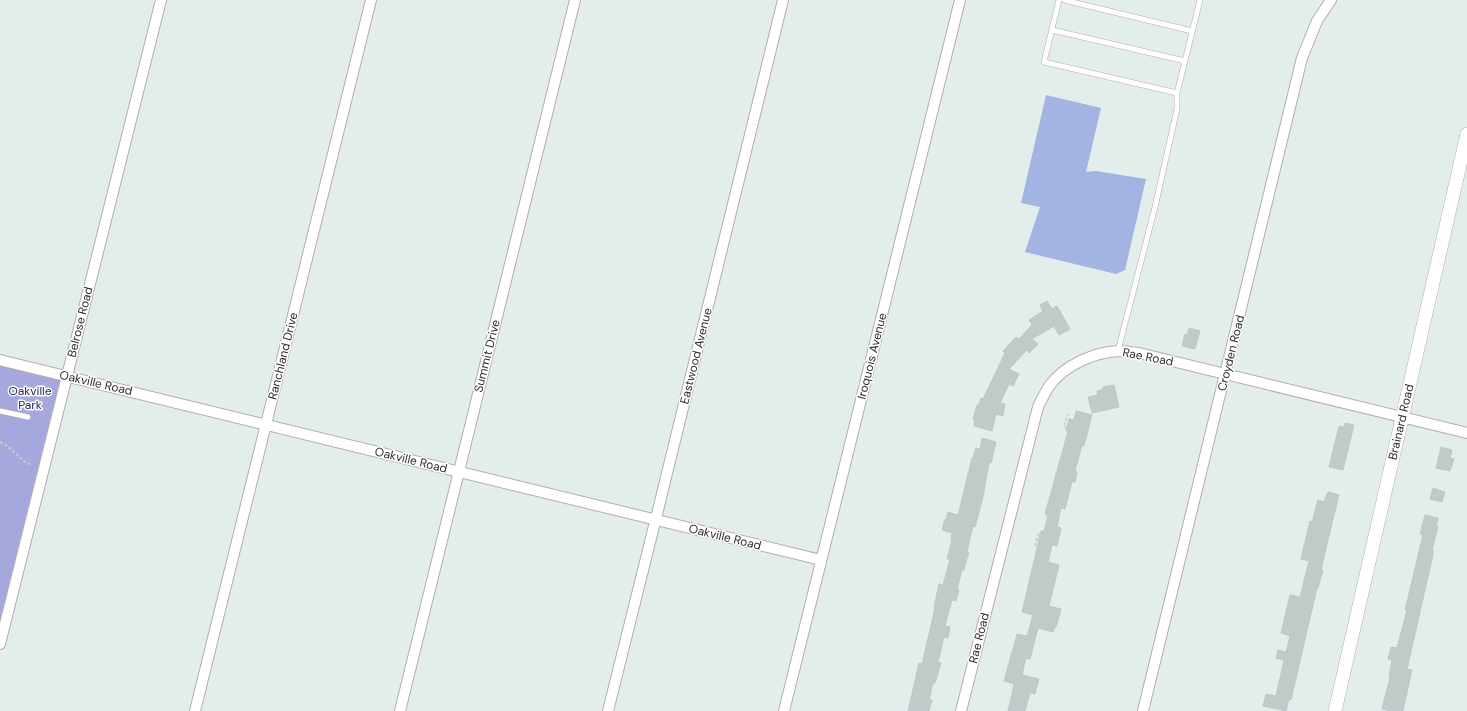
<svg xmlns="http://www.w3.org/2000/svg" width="1467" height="711" font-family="'DM Sans',sans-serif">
<rect width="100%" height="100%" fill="#e2edec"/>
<path fill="#a6a8dd" d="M0,360l67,16 -67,247z"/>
<path fill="#a3b4e2" d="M1046,95l55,13 -15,64 10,-1 50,8 -21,91 -9,4 -91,-22 15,-45 -19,-4z"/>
<path fill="#c1c9c9" stroke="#bcc9c8" d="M1047,301l5,8 5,-3 13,23 -11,6 -5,-9 -22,13 6,5 -9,9 -2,-3 -18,19 10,5 -6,12 -4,-2 -9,19 5,1 -2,12 -7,-2 -4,17 -18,-5 1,-6 -2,-1 4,-14h2l2,-7 2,1 22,-46 -2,-2 13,-14 3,2 13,-14 -3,-5 14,-9 -3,-6z
M1189,328l11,3 -5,18 -13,-3 3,-12 2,1z
M1114,385l5,22 -27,6 -4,-16 10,-2 -1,-4 6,-2v-2z
M1076,411l16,4 -8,31 -2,-1 -7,26 2,1 -2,10h-3l-7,27 -4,-1 -4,19 4,1 -4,18 -5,-1 -4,17 11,3 -10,41 12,3 -5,18h-1l-2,5 -15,-4 -8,31 -4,-1 -4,17 17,4 -4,15 -5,-1 -5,18h-17l6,-27 -10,-3 13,-47 10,2 6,-21 -11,-3 19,-81h3l4,-16 -3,-1 23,-83h-2l3,-12 5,1z
M1345,423l9,2 -11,45 -14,-3 10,-41 5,1z
M982,438l14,4 -5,21h-2l-6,34 -8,30 -2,-1 -6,26 2,1 -2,5 -3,12h-2l-5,19 2,1 -3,11 -4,-1 -7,26 5,1 -2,11 -4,-1 -6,25 3,1 -6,20h-2l-4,17h3l-3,11h-21l11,-48 3,1 13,-56 -1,-1 5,-23 4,1 7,-26h-3l5,-19 -1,-1 1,-6 -10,-3 3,-11 1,1 2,-8 10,3 14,-57h1l3,-10 4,1z
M1441,447l11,3 -2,8 4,1 -4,12 -14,-3z
M1433,488l12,4 -3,10 -12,-3z
M1328,492l11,3 -12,49 -6,26h2l-5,18h-1l-26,112 -2,-1 -3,12 -23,-5 3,-12 10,2 8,-36 -8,-2 2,-8 8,2 4,-16 -9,-3 9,-38 10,2 9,-36 -8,-2 9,-38 2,1 6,-22 6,2z
M1425,515l13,3 -2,8h2l-6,24h1v5l-26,114 5,1 -9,41h-12l-9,-2 8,-32h-1l3,-17 -4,-1 3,-12 6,1 10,-38h-2l18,-75 -3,-1z"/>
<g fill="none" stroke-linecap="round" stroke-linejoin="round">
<defs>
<path id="service" d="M1059,0l-15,62 133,31 23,-93
M1064,0l128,31
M1052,30l133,31
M1118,351l37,-144 22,-98v-16
M0,411l28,6"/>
<path id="minor" d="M0,360l821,200
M0,644l161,-644
M195,711l176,-711
M400,711l175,-711
M608,711l50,-201 125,-510
M784,711l176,-711
M961,711l77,-304c4,-8 7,-15 12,-22 15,-20 43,-32 67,-34 7,0 15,1 22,2l328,80
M1143,711l159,-653 15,-37 14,-21"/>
<path id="tertiary" d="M1335,711l132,-577"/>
</defs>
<use href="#service" stroke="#b5adac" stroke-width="6"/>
<use href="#minor" stroke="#b5adac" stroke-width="12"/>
<use href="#tertiary" stroke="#b5adac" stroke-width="14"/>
<path stroke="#c9c9c9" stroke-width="2" stroke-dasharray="3 2" stroke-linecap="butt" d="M1067,429l-3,-3 4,-12
M0,442c13,5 19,19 32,23
M1035,546l4,-13h1"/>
<use href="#service" stroke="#fff" stroke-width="5"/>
<use href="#minor" stroke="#fff" stroke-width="10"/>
<use href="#tertiary" stroke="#fff" stroke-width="13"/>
</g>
<g text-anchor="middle" stroke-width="3" stroke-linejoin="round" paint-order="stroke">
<g font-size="12" fill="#2e2e2e" stroke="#fff">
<text transform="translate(80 322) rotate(-76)" y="4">Belrose Road</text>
<text transform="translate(1231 353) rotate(-76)" y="4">Croyden Road</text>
<text transform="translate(283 356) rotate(-76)" y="4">Ranchland Drive</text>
<text transform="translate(487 356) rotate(-76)" y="4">Summit Drive</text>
<text transform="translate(696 356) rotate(-76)" y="4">Eastwood Avenue</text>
<text transform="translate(872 356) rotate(-76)" y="4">Iroquois Avenue</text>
<text transform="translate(1148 357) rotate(11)" y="4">Rae Road</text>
<text transform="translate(96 383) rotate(13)" y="4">Oakville Road</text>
<text transform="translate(1401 422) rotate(-77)" y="4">Brainard Road</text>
<text transform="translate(411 460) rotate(14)" y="4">Oakville Road</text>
<text transform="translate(725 537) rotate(14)" y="4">Oakville Road</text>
<text transform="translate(979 638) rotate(-76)" y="4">Rae Road</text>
</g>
<g font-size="12" fill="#2b2564" stroke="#fff">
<text x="30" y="395">Oakville<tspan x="30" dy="14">Park</tspan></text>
</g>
</g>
</svg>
